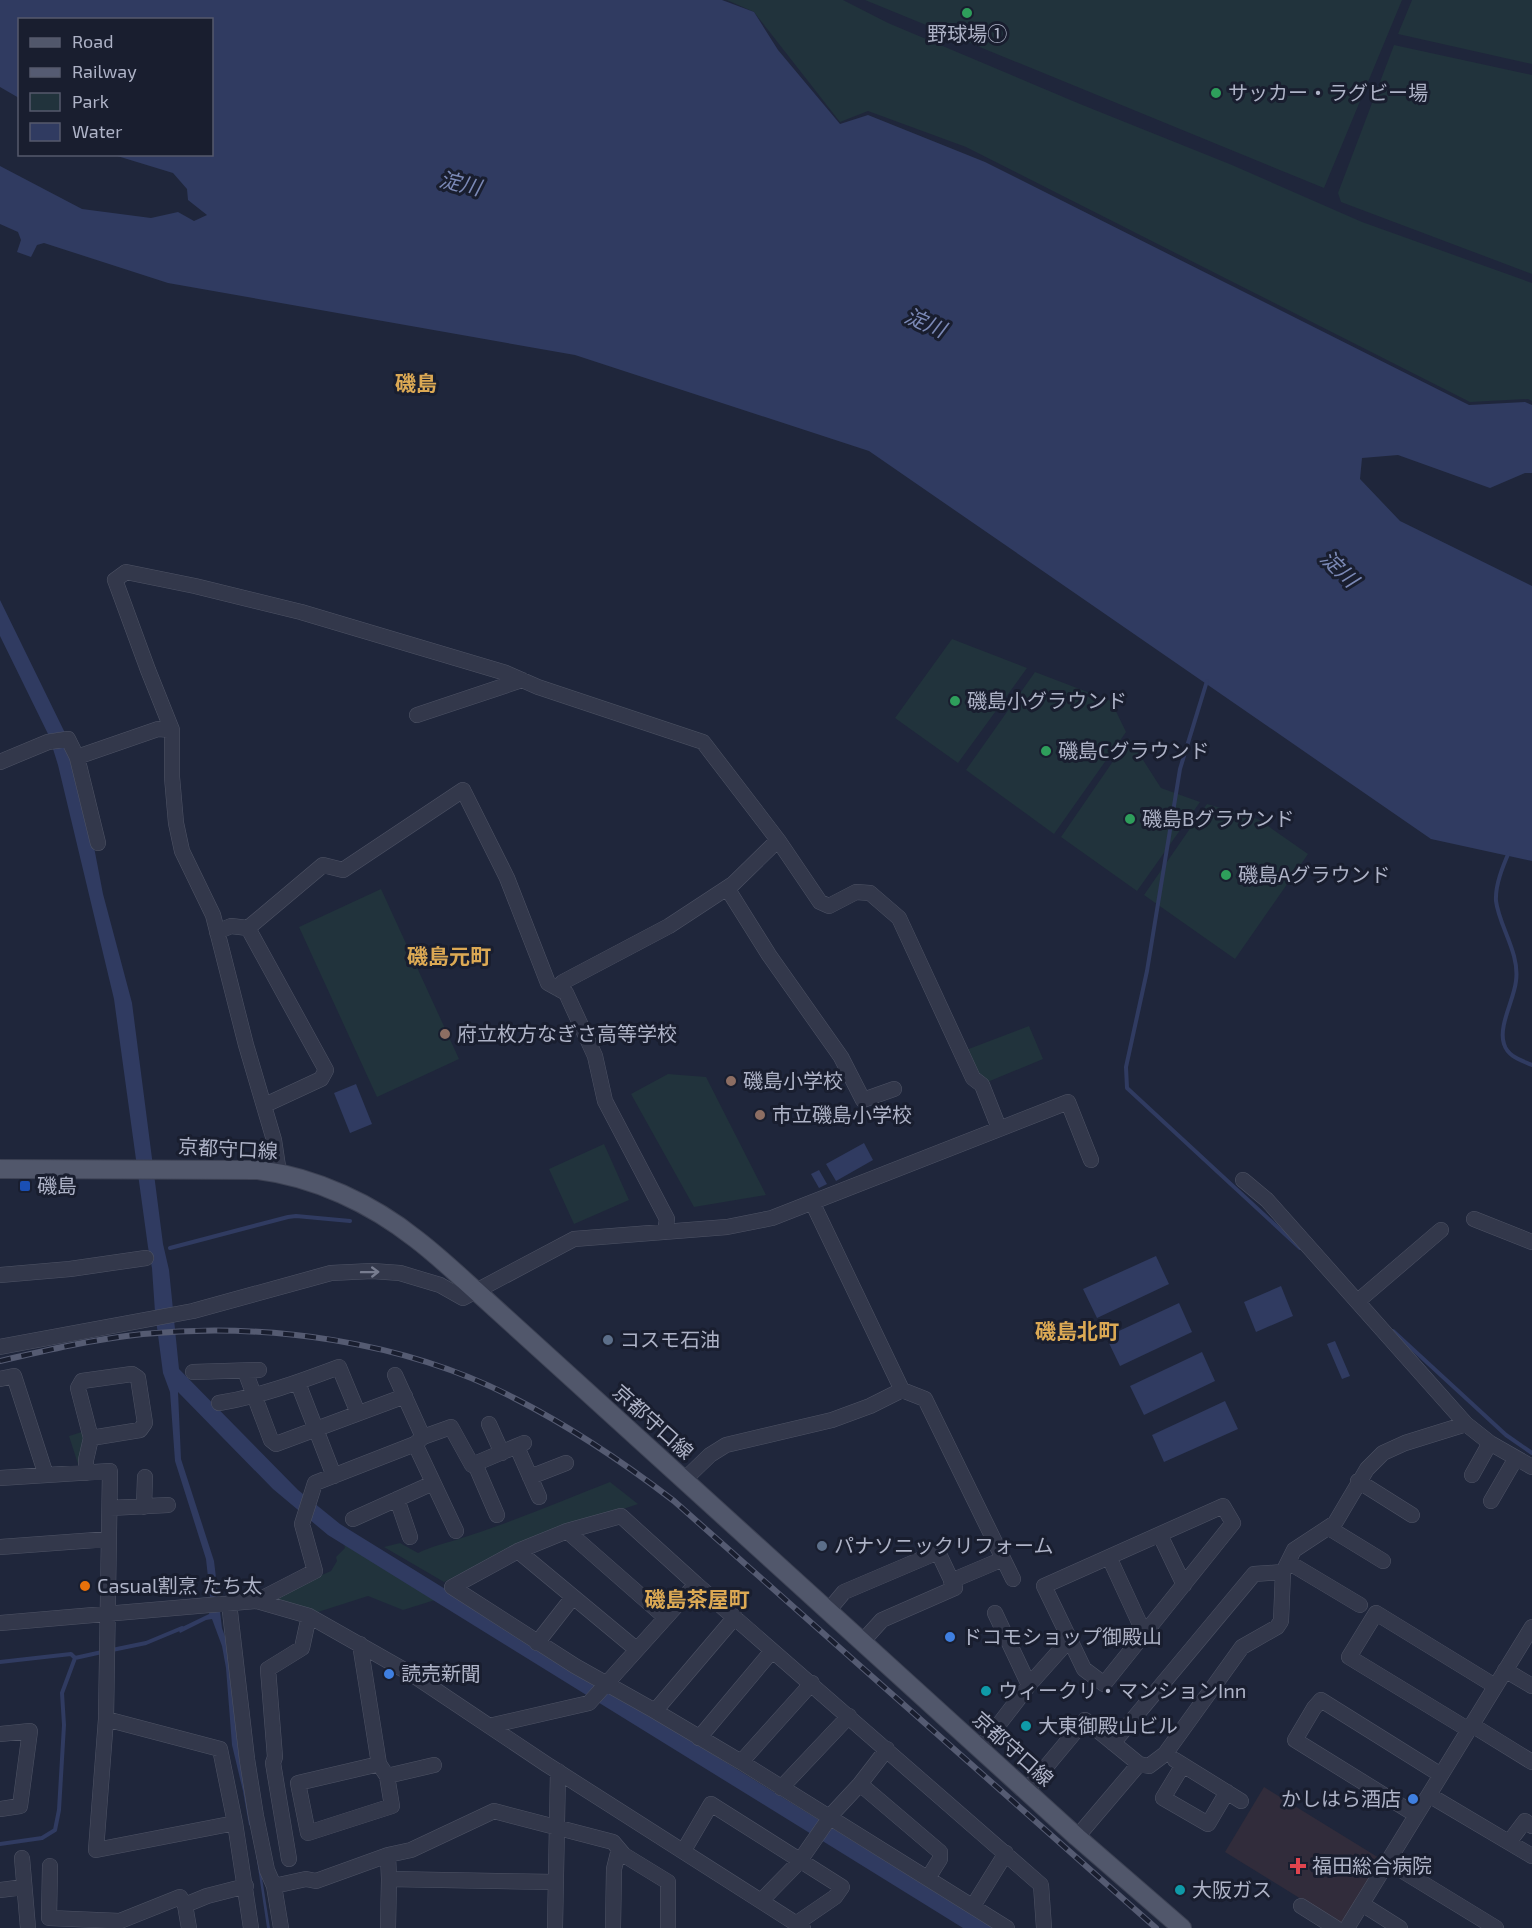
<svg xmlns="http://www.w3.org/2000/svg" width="1532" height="1928" font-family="'Exo 2','Noto Sans JP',sans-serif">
<rect width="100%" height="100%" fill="#1f263b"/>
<path fill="#312c3b" d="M1264,1787l120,74 -37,61 -7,1 -115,-71z"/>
<path fill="#21333c" d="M727,0h116l45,23 192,81 152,61 130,57 170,61v118l-4,-2 -58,3 -504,-255 -98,-36 -28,11 -86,-110z
M865,0h537l-78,188z
M1412,0h120v64l-134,-30z
M1394,45l138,30v199l-191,-72 -3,-9z
M952,639l75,29 -69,95 -63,-45z
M1035,672l76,29 15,31 -72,102 -88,-64z
M1129,738l32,50 39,14 -63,89 -76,-54z
M1207,804l51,15 50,35 -73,105 -91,-64z
M381,889l78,170 -82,38 -78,-170z
M1029,1026l14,33 -58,24 -7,-7 -12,-26z
M668,1074l38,3 60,118 -72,12 -63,-113z
M604,1144l25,56 -55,24 -25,-55z
M85,1431l-4,29 -3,4 -9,-28z
M610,1482l28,22 -126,43 -68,35 -60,-35 16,-4 18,10c14,-7 29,-10 44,-15 50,-16 99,-37 148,-56z
M344,1544l91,56 -32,10 -35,-14 -50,16 -42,-11 -2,-5 57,-25 6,-10 -1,-4 9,-9z"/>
<path fill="#303b61" d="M0,0h722l32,12 24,38 62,74 28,-9 117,47 484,243 56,-3 7,3v68h-7l-35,15 -92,-33 -36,3 -2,21 40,42 132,65v275l-101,-22 -562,-388 -294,-96 -407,-72 -124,-40 -7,2 -6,12 -14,-5 4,-12 -3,-8 -18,-8v-58l82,43 69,9 27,-6 16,9 13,-6 -19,-15 -1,-11 -14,-16 -59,-18 98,-1v-134h-192l-1,78 -19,-11z
M0,600l65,133 29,114 9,47 29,109 31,241 6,26 10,99 119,121 42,34 654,404h-31l-635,-393 -55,-46 -95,-97 3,67 33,102 8,67 6,17 8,53 2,49 9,36 23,145h-3l-15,-101 -3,-2 -6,-34 -11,-46 -6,-77 -4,-22 -10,-27 -6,1 -26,13 -2,-4 31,-15 1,-19 -4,-36 -31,-98 -5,-69 -7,-19 -8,-61 -3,-44 -4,-21 -34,-248 -56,-234 -9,-29 -49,-100z
M356,1084l16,40 -22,9 -16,-40z
M864,1143l9,17 -37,21 -10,-17z
M819,1170l8,14 -8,4 -8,-14z
M1156,1256l13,28 -72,34 -14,-29z
M1281,1286l12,30 -37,16 -12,-30z
M1179,1303l13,29 -72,34 -14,-29z
M1335,1341l15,35 -8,3 -15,-35z
M1202,1352l13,29 -71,34 -14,-29z
M1225,1401l13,28 -74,33 -12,-27z"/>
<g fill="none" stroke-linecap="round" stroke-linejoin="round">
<path stroke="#303b61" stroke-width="4" d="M1207,681l-27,88 -33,202 -21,96 1,21 173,160
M1509,852c-6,14 -14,33 -13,49 3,25 24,52 20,80 -2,19 -18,45 -12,63 4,13 17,16 28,21
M170,1248l118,-31 8,-1 54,5
M1393,1331l113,104 26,18
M112,1650l34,-7 36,-15
M0,1662l71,-8 4,4
M0,1844l42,-6 13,-8 4,-20 5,-85 -2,-32 13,-35 27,-6"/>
<defs>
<path id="minor" d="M417,715l105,-35
M77,757l81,-28 14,1
M0,762l48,-20 20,-3 9,18 21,86
M727,888l42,67 72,102 22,43 31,-11
M217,932l14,-6 17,2
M557,988l6,-6 106,-56 64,-42 45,-44
M265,1105l56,-26 5,-9 -78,-142 75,-63 20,5 120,-80 44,88 41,105 18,10 29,63 10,45 62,118 -2,13
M279,1173l-5,-33 -28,-95 -33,-130 -31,-64 -6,-28 -4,-46v-47l-24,-60 -33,-90 11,-8 69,14 106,26 205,61 32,14 165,55 75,98 42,62 9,4 27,-14 14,1 29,25 74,160 9,7 17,43
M1243,1180l24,20 199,224 24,19 42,24
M813,1204l89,186 23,9 88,180
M1474,1219l58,23
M0,1275l70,-6 76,-11
M1358,1301l83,-71
M0,1347l193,-36 138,-38 41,-2 28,2 40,12 23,13 111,-59 153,-12 45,-9 296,-116 23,58
M245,1371l26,69 5,4 129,-48
M193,1372l66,-2
M395,1375l28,62
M0,1379l14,-3 32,99
M298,1383l36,93
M219,1403c42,-7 80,-21 120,-36l19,46
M489,1424l13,29
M415,1444l41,87
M517,1447l22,50
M475,1464l22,51
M86,1473v-13l5,-22 -13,-50 4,-7 50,-7 6,4 7,45 -5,7 -49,8
M1472,1475l18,-32
M530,1477l36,-14
M0,1478l110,-7 -4,248 -10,131 139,-27 16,105
M684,1480l26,-25 16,-10 106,-25 38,-14 32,-16
M1358,1481l54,34
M397,1499l13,38
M1491,1501l25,-43
M1223,1506l10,17 -129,161 -20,-15 -40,-83z
M144,1507l1,-30
M110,1508l58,-3
M353,1519l80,-36
M1329,1528l54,33
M567,1531l98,86
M1160,1535l24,50
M0,1547l109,-8
M518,1551l118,98
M1109,1557l35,76
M1288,1562l72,43
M951,1581l52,-22
M696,1584l-75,-68 -54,15 -49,20 -66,36 123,79 80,45 86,51 266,166
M257,1601l58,-30 -13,-47 13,-41 100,-39 8,-7 28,-10 21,38 52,-22
M229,1603l18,156 9,57 11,54 7,16 7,42
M828,1611l16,-19 94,-40 17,36 -73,32 -20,22
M995,1613l34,72
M0,1623l257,-22 52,15 104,59 133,89 257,164
M537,1643l36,-46
M360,1644l19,120 8,12 5,30 -84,27 -10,-50 81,-19
M1505,1670l27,16
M655,1711l80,-94
M106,1719l114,30 15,74
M1472,1725l60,37
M489,1726l100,-23 107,-119 345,301 3,43
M1469,1730l-120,-73 27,-44 119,73
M0,1734l30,-3 -10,75 -20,3
M699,1738l73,-87
M1113,1743l141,-169 29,-2
M980,1749l49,-64 40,-45
M1175,1760l66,41
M741,1762l71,-79
M1183,1765l-20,33 45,26 19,-32
M387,1776l47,-11
M860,1784l80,68v7l-12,19
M781,1788l68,-72
M1026,1791l59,-71 54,44 10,2 16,-12 77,-107 35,-20 4,-6 2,-49 11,-22 41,-27 32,-54 16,-16 22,-10 61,-19
M1429,1795l103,61
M1416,1815l-121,-75 19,-32 7,-8 120,75
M1077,1837l62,-73
M1509,1842l16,-21 7,5
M684,1850l27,-46 131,83 -7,10 -38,26
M22,1858l6,70
M289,1859l-16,-96 2,-6 -7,-88 34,-21 7,-32
M1388,1862l108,66
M50,1866l-1,52 71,3 60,-24 5,8 4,23
M389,1879l167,3
M274,1886l32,-7 10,2 72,-26
M0,1890l24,-3
M762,1900l37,-38 34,-49 27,-29 27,-35
M1362,1904l38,24
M185,1905l22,-9 39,-10
M973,1906l33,-53
M1301,1906l35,22
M388,1928l1,-49 -1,-24 23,-5 83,-39 119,31 11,13 44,27v46
M555,1928l3,-157
M613,1928l1,-59 5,-20
M1347,1928l185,-301"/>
<path id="major" d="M0,1169l258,1c57,7 114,34 158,69 21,16 40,34 59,51l602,547 105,91"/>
</defs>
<use href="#minor" stroke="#4e5365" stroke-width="16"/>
<use href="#major" stroke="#3d4254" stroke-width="20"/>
<use href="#minor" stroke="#33384b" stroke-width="15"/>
<use href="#major" stroke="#51576b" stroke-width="18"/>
<defs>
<path id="rail" d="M0,1361c47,-11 95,-22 143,-27 122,-12 262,7 371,64 57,29 109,64 160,103l482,427"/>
</defs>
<use href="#rail" stroke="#555b72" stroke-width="6"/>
<use href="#rail" stroke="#191e2f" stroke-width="4" stroke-dasharray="11" stroke-linecap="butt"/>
</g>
<defs><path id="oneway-shaft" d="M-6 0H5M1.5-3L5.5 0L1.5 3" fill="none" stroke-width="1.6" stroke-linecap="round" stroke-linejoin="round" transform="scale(1.5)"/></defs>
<use stroke="#777c8f" href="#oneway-shaft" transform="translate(370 1272) rotate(-1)"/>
<g fill="#2e9e5b" stroke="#191e2f" stroke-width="2">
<circle cx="967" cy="13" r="6"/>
<circle cx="1216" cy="93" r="6"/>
<circle cx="955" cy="701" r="6"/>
<circle cx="1046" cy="751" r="6"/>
<circle cx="1130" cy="819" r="6"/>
<circle cx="1226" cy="875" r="6"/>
</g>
<g fill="#8d6e63" stroke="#191e2f" stroke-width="2">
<circle cx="445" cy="1034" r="6"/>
<circle cx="731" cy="1081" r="6"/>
<circle cx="760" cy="1115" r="6"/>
</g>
<rect fill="#1a4fb4" stroke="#191e2f" stroke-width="2" x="19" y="1180" width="12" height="12" rx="3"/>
<g fill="#5c6f8a" stroke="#191e2f" stroke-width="2">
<circle cx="608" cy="1340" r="6"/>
<circle cx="822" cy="1546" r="6"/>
</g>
<circle fill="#e8710a" stroke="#191e2f" stroke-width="2" cx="85" cy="1586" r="6"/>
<g fill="#3f7fe0" stroke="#191e2f" stroke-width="2">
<circle cx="950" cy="1637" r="6"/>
<circle cx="389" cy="1674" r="6"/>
<circle cx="1413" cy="1799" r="6"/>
</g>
<g fill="#0f9aa8" stroke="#191e2f" stroke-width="2">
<circle cx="986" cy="1691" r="6"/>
<circle cx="1026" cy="1726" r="6"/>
<circle cx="1180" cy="1890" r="6"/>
</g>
<path fill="#e0444e" stroke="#191e2f" stroke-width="2" d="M1295 1857h6v6h6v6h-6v6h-6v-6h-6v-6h6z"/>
<g text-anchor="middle" stroke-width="6" stroke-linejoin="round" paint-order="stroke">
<g font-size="20" fill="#aeb3c7" stroke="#191e2f" text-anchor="start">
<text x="967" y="41" text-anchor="middle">野球場①</text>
<text x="1228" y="100">サッカー・ラグビー場</text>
<text x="967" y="708">磯島小グラウンド</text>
<text x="1058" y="758">磯島Cグラウンド</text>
<text x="1142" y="826">磯島Bグラウンド</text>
<text x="1238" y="882">磯島Aグラウンド</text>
<text x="457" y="1041">府立枚方なぎさ高等学校</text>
<text x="743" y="1088">磯島小学校</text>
<text x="772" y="1122">市立磯島小学校</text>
<text x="37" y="1193">磯島</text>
<text x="620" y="1347">コスモ石油</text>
<text x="834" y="1553">パナソニックリフォーム</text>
<text x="97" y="1593">Casual割烹 たち太</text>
<text x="962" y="1644">ドコモショップ御殿山</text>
<text x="401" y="1681">読売新聞</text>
<text x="998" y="1698">ウィークリ・マンションInn</text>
<text x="1038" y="1733">大東御殿山ビル</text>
<text x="1401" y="1806" text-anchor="end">かしはら酒店</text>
<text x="1312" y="1873">福田総合病院</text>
<text x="1192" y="1897">大阪ガス</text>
</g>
<g font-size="20" fill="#aeb3c7" stroke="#191e2f">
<text transform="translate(228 1149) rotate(3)" y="7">京都守口線</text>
<text transform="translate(653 1422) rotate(42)" y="7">京都守口線</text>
<text transform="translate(1013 1749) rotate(42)" y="7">京都守口線</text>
</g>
<g font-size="21" font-style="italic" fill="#7b89b6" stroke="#191e2f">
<text transform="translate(460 184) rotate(13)" y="7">淀川</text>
<text transform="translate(925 323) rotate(23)" y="7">淀川</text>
<text transform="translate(1339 569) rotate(44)" y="7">淀川</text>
</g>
<g font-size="21" font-weight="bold" fill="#dca954" stroke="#191e2f">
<text x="416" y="391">磯島</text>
<text x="449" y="964">磯島元町</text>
<text x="1077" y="1339">磯島北町</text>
<text x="697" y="1607">磯島茶屋町</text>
</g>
</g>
<rect x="18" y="18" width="195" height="138" fill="#191e2f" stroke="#555a6c" stroke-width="1.5"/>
<rect x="30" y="38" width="30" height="9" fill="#51576b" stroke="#555a6c" stroke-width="1.5"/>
<text x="72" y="48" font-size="18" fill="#aeb3c7">Road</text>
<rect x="30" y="68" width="30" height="9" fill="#555b72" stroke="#555a6c" stroke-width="1.5"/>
<text x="72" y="78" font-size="18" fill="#aeb3c7">Railway</text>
<rect x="30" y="93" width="30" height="18" fill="#21333c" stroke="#555a6c" stroke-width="1.5"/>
<text x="72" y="108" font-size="18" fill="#aeb3c7">Park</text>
<rect x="30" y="123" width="30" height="18" fill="#303b61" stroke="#555a6c" stroke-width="1.5"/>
<text x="72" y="138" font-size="18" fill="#aeb3c7">Water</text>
</svg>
